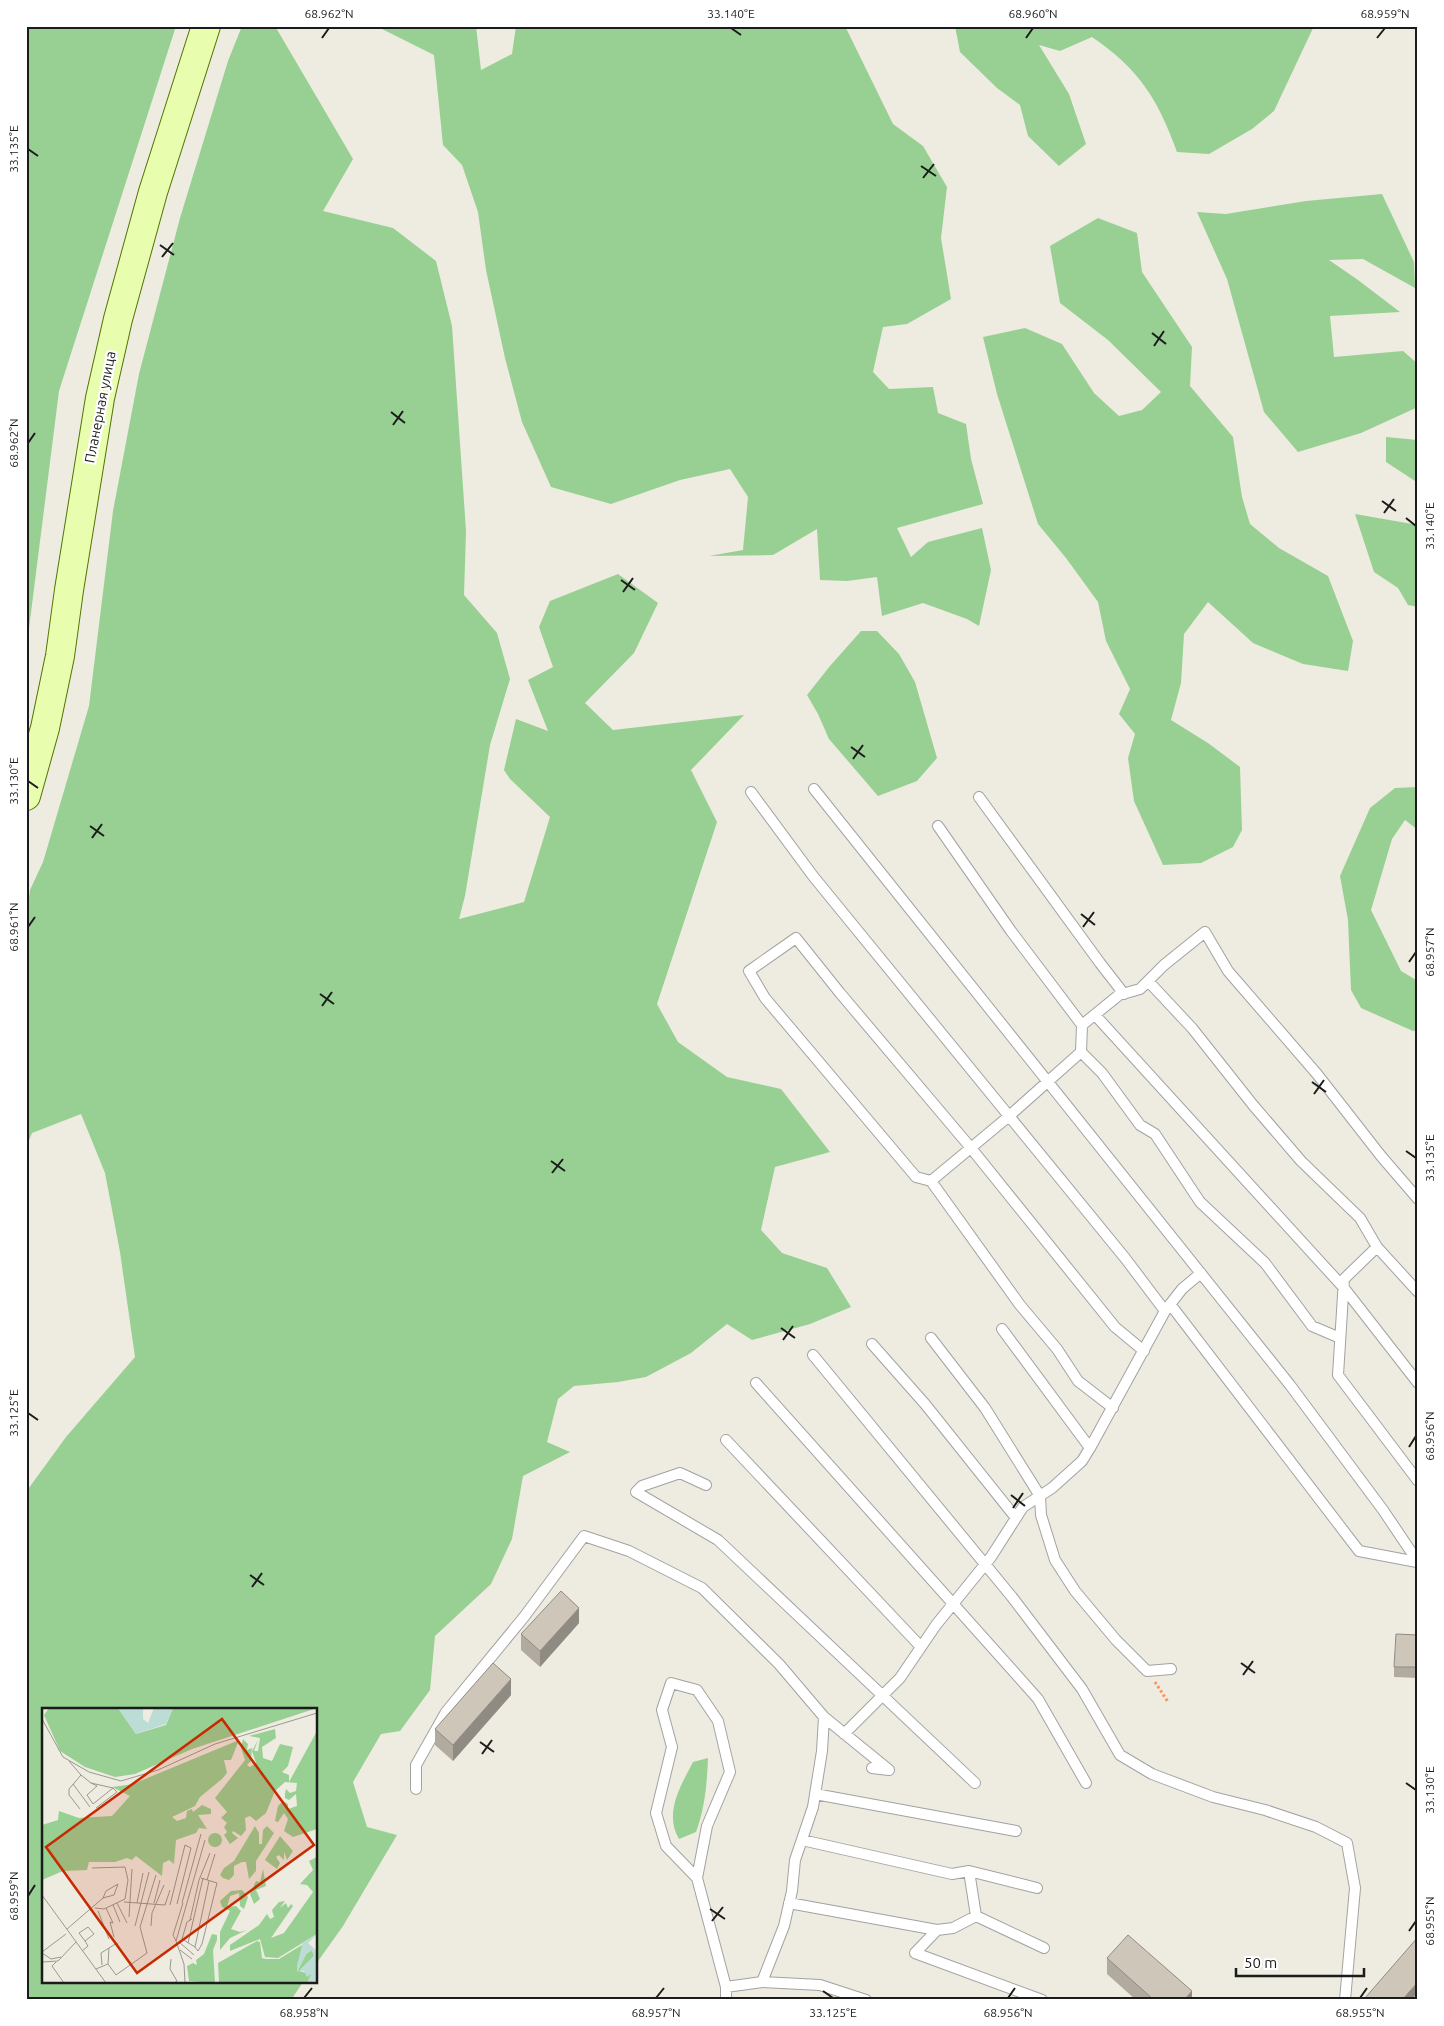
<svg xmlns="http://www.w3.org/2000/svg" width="1444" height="2026" font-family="Ubuntu,sans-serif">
<rect width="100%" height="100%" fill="#eeece0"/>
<path fill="#97d092" d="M26,26h150l-117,365 -33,261z
M242,26h33l78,133 -30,52 70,17 43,33 16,65 14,205 -2,64 33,38 13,46 -20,66 -25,151 -6,23 65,-17 26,-85 -40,-38 -6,-9 12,-51 32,12 -20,-51 25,-13 -14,-40 11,-26 68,-27 40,29 -24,50 -49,50 28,27 131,-15 -53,55 26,52 -60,182 21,38 49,35 54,12 49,63 -55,15 -14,63 21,23 45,15 24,39 -41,17 -58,16 -25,-16 -36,29 -45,24 -28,5 -44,4 -16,13 -11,43 23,10 -47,24 -11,63 -21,45 -56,52 -5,54 -30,41 -19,3 -28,48 14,45 30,8 -54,91 -27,38v-254h-272v272h259l-12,18h-265v-508l40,-55 69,-80 -15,-105 -15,-79 -24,-59 -49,19 -6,15v-229l4,-29 13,-28 46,-156 24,-195 26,-137 41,-156 48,-157z
M376,26h100l5,44 31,-16 4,-28h329l48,98 30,22 24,41 -6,51 10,61 -44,25 -24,3 -10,45 16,17 44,-2 5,26 28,11 5,35 12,45 -86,24 14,29 17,-15 54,-14 9,42 -12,56 -12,-7 -44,-16 -41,13 -5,-39 -30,4 -27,-1 -3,-51 -44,26 -64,1 34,-6 5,-53 -18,-28 -50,11 -69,24 -60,-17 -29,-65 -17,-64 -19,-88 -8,-58 -16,-47 -19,-20 -9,-90z
M955,26h359l-40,85 -22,18 -43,25 -32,-2c-19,-53 -38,-83 -85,-115l-32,14 -21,-6 30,49 17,50 -27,22 -31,-30 -8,-31 -23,-17 -37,-36z
M1382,194l32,68 1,26 -52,-29 -34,1 29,20 42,32 -70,4 4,41 69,-6 15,13v43l-57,26 -63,19 -34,-40 -37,-133 -30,-67 29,2 80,-13z
M1098,218l39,15 5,39 50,75 -2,39 43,51 9,60 8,27 29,24 49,28 25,65 -5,30 -45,-7 -50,-21 -45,-41 -24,32 -3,49 -10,37 37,23 32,24 2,63 -9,17 -32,16 -38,2 -29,-64 -6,-43 7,-24 -16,-20 11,-25 -24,-48 -8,-39 -32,-44 -28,-34 -41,-130 -14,-57 42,-9 37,16 32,49 25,23 23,-6 19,-18 -53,-52 -48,-37 -10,-57z
M1386,437l32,3v43l-32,-21z
M1355,514l63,11v82l-10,-2 -10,-17 -24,-16z
M861,631h16l22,23 16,28 22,76 -20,23 -39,15 -49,-57 -11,-25 -11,-19 23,-29z
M1418,787v43l-13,-10 -13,19 -21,71 30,61 17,10v49l-5,1 -52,-23 -10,-18 -3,-70 -8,-44 30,-68 25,-20z
M708,1758c-1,25 -3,50 -12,74l-17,7c-15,-26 1,-52 14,-77z"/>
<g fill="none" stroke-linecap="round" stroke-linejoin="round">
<defs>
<path id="service" d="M814,789l476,596 93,125 35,52
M751,792l62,84 312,382 40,53
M979,797l121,166 24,31
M938,826l73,105 71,94 -1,27 21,21 38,52 15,9 45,68 65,61 47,63 28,12
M1148,981l44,47 61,77 48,56 59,57 17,29 41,45
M1095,1015l249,273 74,95
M1082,1025l37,-30 21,-6 24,-24 41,-33 23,39 89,103 64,82 37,43
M931,1181l77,-64 73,-65
M1377,1247l-33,32 -6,96 80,106
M1170,1304l189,247 58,11
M931,1338l54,70 55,88 1,19 14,45 20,31 41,49 31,31 24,-2
M872,1344l53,60 91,114
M813,1355l199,242 70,92 38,66 32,19 61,23 52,13 51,17 31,16 8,45 -10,112
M756,1383l282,316 48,84
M1113,1408l-35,-27 -21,-32 -37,-44 -89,-124 -15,-4 -151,-179 -16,-27 47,-33 44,55 131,155 144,179 29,24
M726,1440l195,207
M1090,1448l75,-137 17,-22 19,-16
M706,1485l-26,-12 -38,13 -6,6 82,48 257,243
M824,1717l65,53 -17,-2
M844,1734l56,-56 36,-53 55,-68 32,-50 29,-19 30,-27 8,-13 -88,-119
M416,1789v-24l30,-53 78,-95 60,-81 45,15 73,37 77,76 45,53 -2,34 -9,56 -18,53 -3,31 -8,35 -22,56 -36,5
M815,1794l201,37
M802,1840l150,34 17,-3
M697,1878l-31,-32 -10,-33 16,-66 -10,-37 9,-27 26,7 21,31 12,51 -23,54 -10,52 29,109v13
M789,1903l148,27 -22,23 127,47
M976,1916l-7,-45 68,17
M937,1930l16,-2 23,-12 68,32
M762,1982l58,3 46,15"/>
<path id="secondary" d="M26,796l19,-68 15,-72 9,-66 31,-192 18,-79 35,-127 53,-166"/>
</defs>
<use href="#service" stroke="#a2a2a2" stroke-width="12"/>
<use href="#secondary" stroke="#507500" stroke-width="30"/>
<path stroke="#ff9160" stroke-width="3" stroke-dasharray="2.5 2.5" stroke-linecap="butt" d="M1155,1682l13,20"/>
<use href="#service" stroke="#fff" stroke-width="10"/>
<use href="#secondary" stroke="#e9fdae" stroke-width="28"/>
</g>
<path fill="#b1aa9f" d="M579,1623l-39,44 -19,-17v-16z
M1418,1635v43l-24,-1v-10z
M511,1695l-58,66 -18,-16v-16z
M1107,1958l85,42h-56l-29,-26z"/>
<path fill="#908b82" d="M579,1608v15l-39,44v-16z
M511,1679v16l-58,66v-16z
M1418,1982v11l-7,7h-9z
M1192,1991v9h-8z"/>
<path fill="#cec6b9" stroke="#908b82" d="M561,1591l18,17 -39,43 -19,-17z
M1396,1634l22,1v32h-24z
M493,1663l18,16 -58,66 -18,-16z
M1128,1935l64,56 -8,9h-30l-47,-42z
M1418,1937v45l-16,18h-35l-2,-2z"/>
<path fill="none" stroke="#1b1b1b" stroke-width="2" d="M731,28l10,7M322,38l7,-10M1026,38l7,-10M1377,38l8,-10M28,149l10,7M921,166l15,10M923,178l11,-14M160,245l14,10M162,257l11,-14M1152,333l14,11M1154,346l10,-15M391,412l14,11M393,425l10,-14M28,443l7,-10M1382,501l14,10M1384,513l10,-14M1406,518l10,8M621,580l14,10M623,592l10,-14M851,747l14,10M853,759l10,-14M28,781l10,7M90,826l14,10M92,838l10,-14M1081,914l14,11M28,927l7,-10M1083,927l11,-15M1409,962l7,-10M320,994l14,10M322,1006l10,-14M1312,1082l14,10M1314,1094l10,-14M1406,1151l10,7M551,1161l14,10M552,1173l11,-14M781,1328l14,10M783,1340l10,-14M28,1413l10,7M1409,1447l7,-11M1011,1495l14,11M1013,1508l10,-15M250,1575l14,10M252,1587l10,-14M1241,1663l14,10M1243,1675l10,-14M480,1742l14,10M482,1754l10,-14M1406,1783l10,7M28,1896l7,-11M710,1909l15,10M712,1921l11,-14M1409,1931l7,-10M823,1991l10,7M304,1998l8,-10M656,1998l8,-10M1008,1998l7,-10M1360,1998l7,-10"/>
<g text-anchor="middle" stroke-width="4.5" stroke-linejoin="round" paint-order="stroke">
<g font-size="14" fill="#1b1b1b" stroke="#fff">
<text transform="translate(100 407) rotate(-79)" y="5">Планерная улица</text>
</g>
</g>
<g transform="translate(42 1708)">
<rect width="275" height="275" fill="#eeece0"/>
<path d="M7,0h69l18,26 30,-9 7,-17h144l-125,41 -57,25 -20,3 -30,-10 -25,-16 -16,-36zM233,21l1,9 -14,9 1,11 9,3 8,-17 13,3 -5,19 -6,6 7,3v7l28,-51v98l-24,8 -9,-6 4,-12 -4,-6 -6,9 -3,-1 3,-15 5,-5 5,3v5l9,-3 -1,-12 -7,6 -4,-2v-4l1,-5 4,4 6,-2 1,-8 -12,-1 -10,9 -9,22 -10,8 -6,-5 -5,2 1,12 -5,6 -8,-5 -1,2 6,5 -8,6 -6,-9 3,-3 -3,-5 3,-4 -8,-7 2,2 6,-6 -12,-14 30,-38 -4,-12 2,-9 5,5 -1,6 5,-2 -1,13 -4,4 3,2 6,-4 -4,-12 6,-11 -4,11h4l2,-13 -11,-2zM197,32l-8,20h-7l3,13 -5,6 -22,18 -5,9 -23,11 5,4 9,-3 1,-7 5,-2 1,3 9,-7 9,4v5l-13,1 9,14 -8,-1 -3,5 -20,7 -2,24 -5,-4 -6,3 -1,13 -26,-20 -4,4 -5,-2 -12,4h-26l-2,8 -24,1 -21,9v-55l16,-5 1,-9 20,7 33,-2 18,-20 -18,-9 21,-3zM213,118l4,7v11h3l1,-14 4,-4 7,7 -18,28v10l-7,8 -3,-17h-4l-8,4v9l-5,5 -6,-2 -3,-3 4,-7 10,-7zM166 132a7 7 0 1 1 14 0a7 7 0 1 1-14 0ZM238,128l13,15 -6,9 -3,-8v8l-5,-5 -3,2 4,6 -3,6 -12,-9zM275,149v77l-39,24 -13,-1 -5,-18 -30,12v-6l29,-20 8,-11 3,5 4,-2 -2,-7 7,-8 6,-1 -5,7 6,-5 2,5 3,-4 2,2 -22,32 13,-5 29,-41 -6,-7 -7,-1 13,-14 -4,-9zM221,161l3,17 -10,4 4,9 -6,5 -4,-10 6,-13 4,1zM200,182l6,7 -4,12 -4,-3 -1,-13 -9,3 -3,11 9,-1 5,5 -10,18 9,3 7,-2 -17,8 -10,12v-18l10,-21 -8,-4 -2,-6 11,-10zM170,226l5,1v5l-4,10 2,33 -26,-2 -2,-15 6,-3 4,2 -1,-5 8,-6zM215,233l3,1 2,16 4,1h13l23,-14 2,2 -7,25 9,-18 6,-4 2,6 -15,15 12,3 1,4 -5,5h-88l-1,-20z" fill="#97d092"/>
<path d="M76,0h25v11l5,4 6,-15h19l-7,16 -30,10zM275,226l-9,9 9,8v31l-10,1 4,-9 -4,3 -3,-6h-5l15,-15 -2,-6 -6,4 -9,19v-8l6,-23z" fill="#bcddd5"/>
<path fill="none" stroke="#9a9891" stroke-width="1" d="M0,11l21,38 26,15 32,9 37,-11 57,-26 102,-31M27,53l12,14 -12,14v6l11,14M39,67l10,8 6,3 -10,9 6,9 20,-16 -22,-5M31,76l17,23M54,100l21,-16 -4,-4M50,160l33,-1 3,13 -3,19 -21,10 -9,-1M165,172l8,-26M0,187l64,88M82,194l41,3 5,-15M75,195l10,20M95,195l6,-30M112,195l6,-23M140,195l19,-69M71,197l7,17M128,197l15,-60 6,3 -14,56M64,200l7,15 -3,-1 4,15M56,203l11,28M87,209l3,-48M148,212l9,-40 11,-27M93,218l14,-54M109,218l1,-13 12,-28M25,221l36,-31 11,-3 4,-11 -12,7 -3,7M140,231l13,8 14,-66M140,231l5,-17 5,-3M134,233l-3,-6 10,-32M137,234l15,13M146,235l15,-65M153,239l3,4 4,-7 15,-61 -16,-5M138,242l12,9M40,243l6,-5 -3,-5 -6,-8 9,-6 6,7 -9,7M0,244l24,-18M0,245l9,6 10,-2M129,251l-1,10 7,12 -3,2M0,254l16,-1 18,-19M14,254l-4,4 12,17M66,256l1,-16M60,257l-1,-12 16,-10 1,4M54,261l12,-5 8,11 31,-22 -7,-26 16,-52M143,275l-1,-19 -8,-23 29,-101"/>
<path fill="#c72900" fill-opacity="0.15" stroke="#c72900" stroke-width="2.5" d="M180,11l92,126 -177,128 -91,-126z"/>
<rect width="275" height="275" fill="none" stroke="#1b1b1b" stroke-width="2.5"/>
</g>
<rect width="1444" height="2026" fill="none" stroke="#ffffff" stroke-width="55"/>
<path d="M1236 1968v8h128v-8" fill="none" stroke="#1b1b1b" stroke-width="2.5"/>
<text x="1244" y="1968" font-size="15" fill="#1b1b1b" stroke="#ffffff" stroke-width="4" paint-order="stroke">50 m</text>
<rect x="28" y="28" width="1388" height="1970" fill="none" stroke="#1b1b1b" stroke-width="2"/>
<g font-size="12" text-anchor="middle" fill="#1b1b1b">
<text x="329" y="18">68.962°N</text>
<text x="731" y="18">33.140°E</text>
<text x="1033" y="18">68.960°N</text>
<text x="1385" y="18">68.959°N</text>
<text transform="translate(14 149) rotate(-90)" y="4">33.135°E</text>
<text transform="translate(14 443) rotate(-90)" y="4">68.962°N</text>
<text transform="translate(1430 526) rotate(-90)" y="4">33.140°E</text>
<text transform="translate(14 781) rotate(-90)" y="4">33.130°E</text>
<text transform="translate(14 927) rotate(-90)" y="4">68.961°N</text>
<text transform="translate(1430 952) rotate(-90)" y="4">68.957°N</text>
<text transform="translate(1430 1158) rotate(-90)" y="4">33.135°E</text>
<text transform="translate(14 1413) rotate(-90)" y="4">33.125°E</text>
<text transform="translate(1430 1436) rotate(-90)" y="4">68.956°N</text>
<text transform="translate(1430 1790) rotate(-90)" y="4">33.130°E</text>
<text transform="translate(14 1896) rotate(-90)" y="4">68.959°N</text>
<text transform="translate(1430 1921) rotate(-90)" y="4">68.955°N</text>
<text x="304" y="2017">68.958°N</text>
<text x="656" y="2017">68.957°N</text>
<text x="833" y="2017">33.125°E</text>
<text x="1008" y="2017">68.956°N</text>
<text x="1360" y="2017">68.955°N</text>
</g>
</svg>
